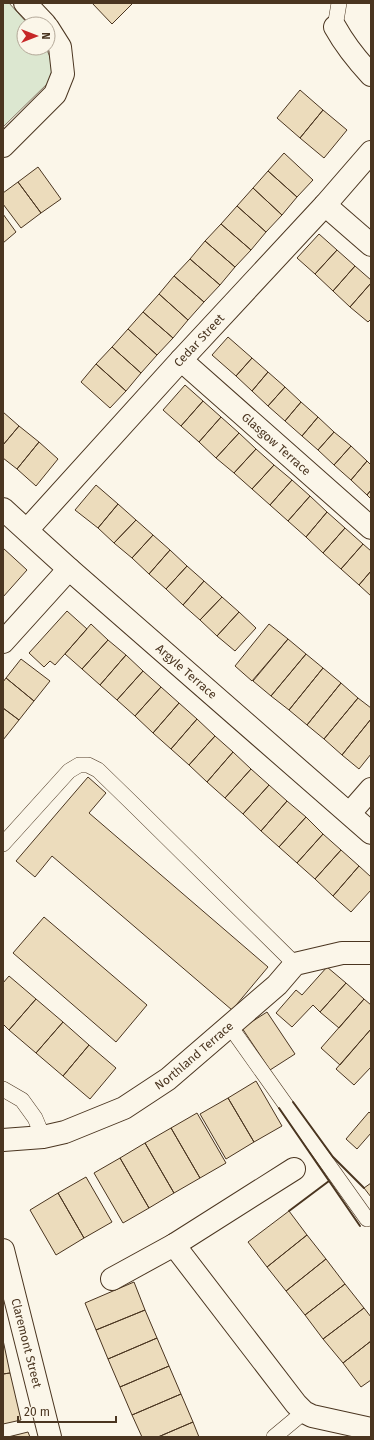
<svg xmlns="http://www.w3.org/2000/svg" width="374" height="1440" font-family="'Fira Sans',sans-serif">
<rect width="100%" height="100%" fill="#fbf6e9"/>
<path fill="#dce7d0" stroke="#887966" d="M3,3h6l19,21h-4v24h22l4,9 2,13 -3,12 -46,45z"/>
<path fill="#ecdcbc" stroke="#4a3520" d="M92,3h41l-21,21z
M300,90l23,20 -23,28 -23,-20z
M323,110l24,20 -23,28 -24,-20z
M284,153l29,27 -16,17 -29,-26z
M38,167l23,32 -20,14 -23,-31z
M268,171l29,26 -15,18 -29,-27z
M18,182l23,31 -20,15 -18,-24v-11z
M253,188l29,27 -16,17 -29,-26z
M237,206l29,26 -15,18 -30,-26z
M3,214l13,18 -13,11z
M221,224l30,26 -16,17 -30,-26z
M319,234l18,16 -22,24 -18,-16z
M205,241l30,26 -15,18 -30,-26z
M337,250l18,16 -22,25 -18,-17z
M190,259l30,26 -16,17 -30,-26z
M355,266l16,14v3l-21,24 -17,-16z
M174,276l30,26 -16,18 -29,-26z
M371,283v36l-3,3 -18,-15z
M159,294l29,26 -15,18 -30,-26z
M143,312l30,26 -16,17 -29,-26z
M128,329l29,26 -16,18 -29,-26z
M228,337l24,21 -16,18 -24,-21z
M112,347l29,26 -15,18 -30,-27z
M252,358l16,14 -16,19 -16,-15z
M96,364l30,27 -16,17 -29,-26z
M268,372l17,15 -17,19 -16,-15z
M185,385l18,16 -22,25 -18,-16z
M285,387l16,15 -16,19 -17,-15z
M203,401l18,16 -22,25 -18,-16z
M301,402l17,15 -16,19 -17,-15z
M3,412l16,14 -16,19z
M221,417l18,16 -23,25 -17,-16z
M318,417l16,15 -16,18 -16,-14z
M19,426l20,16 -22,27 -14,-11v-13z
M334,432l17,14 -17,19 -16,-15z
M239,433l17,16 -22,24 -18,-15z
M39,442l19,17 -22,27 -19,-17z
M351,446l16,15 -16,19 -17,-15z
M256,449l18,16 -22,24 -18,-16z
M367,461l4,4v25l-4,5 -16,-15z
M274,465l18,15 -22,25 -18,-16z
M292,480l18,16 -22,25 -18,-16z
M96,485l22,19 -20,24 -23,-18z
M371,490v9l-4,-4z
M310,496l17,16 -21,25 -18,-16z
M118,504l18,16 -22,23 -16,-15z
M327,512l18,16 -22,25 -17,-16z
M136,520l17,15 -21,23 -18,-15z
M345,528l18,16 -22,25 -18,-16z
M153,535l17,15 -21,24 -17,-16z
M363,544l8,7v20l-12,14 -18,-16z
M3,548l24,22 -24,27z
M170,550l17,16 -21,23 -17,-15z
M187,566l17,15 -21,24 -17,-16z
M371,571v25l-12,-11z
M204,581l18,16 -22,23 -17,-15z
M222,597l17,15 -22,24 -17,-16z
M67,611l20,18 -32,36 -5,-4 -6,6 -15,-14z
M239,612l17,16 -21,23 -18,-15z
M91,624l17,16 -26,29 -17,-15z
M269,624l19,15 -36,42 -17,-15z
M288,639l18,15 -35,42 -18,-15z
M108,640l18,15 -26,30 -18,-16z
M306,654l17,14 -34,42 -18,-14z
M126,655l17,16 -26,29 -17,-15z
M21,659l29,22 -16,20 -28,-23z
M323,668l18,15 -34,42 -18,-15z
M143,671l18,16 -26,29 -18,-16z
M6,678l28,23 -15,19 -16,-12v-26z
M341,683l17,15 -34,41 -17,-14z
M161,687l18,16 -26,30 -18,-17z
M358,698l13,10v11l-29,36 -18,-16z
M179,703l18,16 -26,30 -18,-16z
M3,708l16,12 -16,20z
M197,719l18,17 -26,29 -18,-16z
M371,719v35l-12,15 -17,-14z
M215,736l18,16 -26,30 -18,-17z
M233,752l18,17 -26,29 -18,-16z
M251,769l18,16 -26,29 -18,-16z
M88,777l18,16 -17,20 179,154 -36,43 -180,-154 -17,21 -19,-16z
M269,785l18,16 -26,30 -18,-17z
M287,801l19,16 -27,30 -18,-16z
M306,817l17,17 -26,29 -18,-16z
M323,834l18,16 -26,29 -18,-16z
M341,850l18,16 -26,30 -18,-17z
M359,866l12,11v13l-20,22 -18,-16z
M44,917l103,88 -31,37 -103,-89z
M327,967l19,16 -26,29 -7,-7 -21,22 -16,-14 20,-23 6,5z
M9,976l27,23 -27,31 -6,-6v-41z
M346,983l18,16 -25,29 -19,-16z
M36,999l27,23 -27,31 -27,-23z
M364,999l7,6v24l-31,36 -19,-17z
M267,1012l28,42 -25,16 -28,-42z
M63,1022l26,23 -26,31 -27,-23z
M371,1029v38l-17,18 -18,-16z
M89,1045l27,23 -26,31 -27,-23z
M256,1081l26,45 -28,16 -26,-44z
M228,1098l26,44 -28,17 -26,-45z
M369,1112l2,2v19l-14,16 -11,-10z
M197,1113l29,50 -26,15 -29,-50z
M171,1128l29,50 -26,15 -29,-50z
M145,1143l29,50 -25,15 -29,-50z
M120,1158l29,50 -26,15 -29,-50z
M86,1177l26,45 -28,16 -26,-45z
M371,1183v14l-7,-9z
M58,1193l26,45 -28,17 -26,-45z
M289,1211l18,24 -40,32 -19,-25z
M307,1235l19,24 -40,32 -19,-24z
M326,1259l19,25 -40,31 -19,-24z
M134,1282l11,28 -49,20 -11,-27z
M345,1284l19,24 -41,31 -18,-24z
M364,1308l7,9v24l-28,22 -20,-24z
M145,1310l12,28 -49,21 -12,-29z
M157,1338l12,28 -49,21 -12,-28z
M3,1340l7,33 -7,1z
M371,1341v39l-10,7 -18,-24z
M169,1366l12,28 -49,21 -12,-28z
M10,1373l11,47 -18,4v-50z
M181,1394l12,28 -35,15h-16l-10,-22z
M193,1422l6,15h-41z
M28,1432l2,5h-22z"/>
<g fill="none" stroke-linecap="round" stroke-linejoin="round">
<defs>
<path id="lane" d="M335,27l4,-24
M3,844l66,-73 10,-6h9l10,5 36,35 161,159
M229,1025l138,194
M3,1089l19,11 13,18 8,19
M274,1437l30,-25"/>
<g id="street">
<path d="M25,3l20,21"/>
<path d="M335,27c10,18 22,33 36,48"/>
<path d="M3,146l52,-52 8,-20 -3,-27 -12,-19"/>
<path d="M325,205l46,40"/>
<path id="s1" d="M181,360l190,168"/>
<path id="s2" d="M3,509l66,60 302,264"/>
<path id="s3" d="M27,530l154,-170 144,-155 46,-53"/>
<path d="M3,642l66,-73"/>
<path d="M350,813l21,-24"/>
<path id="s4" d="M3,1140l40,-3 22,-5 59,-24 44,-29 109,-94 18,-21 47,-11h29"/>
<path d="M174,1245l122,159 8,8 8,4 59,13"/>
<path id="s5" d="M3,1250l47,187"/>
<path d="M112,1279l62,-34 120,-76"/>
</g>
</defs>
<use href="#lane" stroke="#4a3520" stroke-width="16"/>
<use href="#street" stroke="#4a3520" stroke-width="24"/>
<use href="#lane" stroke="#fbf6e9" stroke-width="15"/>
<use href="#street" stroke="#fbf6e9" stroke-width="22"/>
<path stroke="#4a3520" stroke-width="2" d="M293,1102l40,55 31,31
M279,1108l81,118
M289,1211l40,-30"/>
</g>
<g text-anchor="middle" stroke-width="3" stroke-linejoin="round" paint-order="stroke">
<g font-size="12" fill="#4a3520" stroke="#fbf6e9">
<text dy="4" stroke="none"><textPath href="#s3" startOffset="256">Cedar Street</textPath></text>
<text dy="4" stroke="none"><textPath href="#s1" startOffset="127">Glasgow Terrace</textPath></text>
<text dy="4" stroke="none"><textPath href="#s2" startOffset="245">Argyle Terrace</textPath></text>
<text dy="4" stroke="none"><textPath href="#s4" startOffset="214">Northland Terrace</textPath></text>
<text dy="4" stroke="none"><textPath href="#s5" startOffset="96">Claremont Street</textPath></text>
</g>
</g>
<rect width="374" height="1440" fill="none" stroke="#4a3520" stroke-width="8"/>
<g transform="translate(36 36) rotate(90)"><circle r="19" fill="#fbf6e9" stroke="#b4a999"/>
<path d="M0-3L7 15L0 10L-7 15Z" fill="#c62828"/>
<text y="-6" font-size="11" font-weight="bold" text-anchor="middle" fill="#4a3520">N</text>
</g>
<path d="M18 1416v6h98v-6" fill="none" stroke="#4a3520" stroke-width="2"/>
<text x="24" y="1416" font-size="12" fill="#4a3520" stroke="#fbf6e9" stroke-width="3" paint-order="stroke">20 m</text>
</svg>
